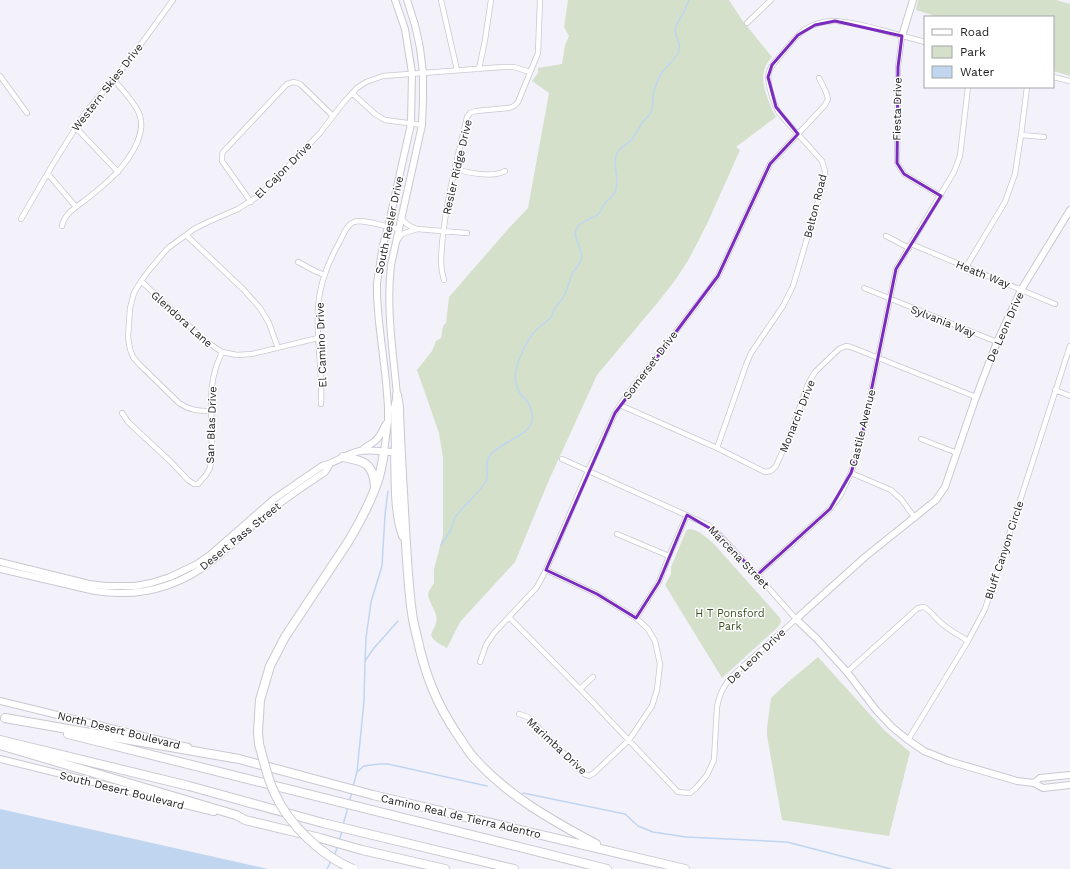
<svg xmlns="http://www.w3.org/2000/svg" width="1070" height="869" font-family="'Work Sans',sans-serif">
<rect width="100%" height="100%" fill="#f3f2fb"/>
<path fill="#d4e0ca" d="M568,0h161l13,20 30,37c-4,4 -7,9 -8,14 -4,12 6,35 12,46l-40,30 4,3 -33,74 -18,35 -13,20 -17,22 -62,74 -48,105 -34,82 -55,60 -13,26c-30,-15 -7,-15 -11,-33 -2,-7 -7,-13 -8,-21l1,-3 5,-8v-14l9,-34v-77l-4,-25 -22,-63 15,-19 4,-10 5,-3 2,-12 3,-3 3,-26 60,-69 19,-20 21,-115 -17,-12 6,-8v-5l24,-4 3,-19 4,-9 -5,-9z
M918,0h138l14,4v72l-17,-5v-54h-101l-17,-1 -19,-6z
M688,529c10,0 18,8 25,14l67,75 1,4 -3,5 -56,51 -57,-93 6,-11v-7l15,-36z
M818,657l67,74 25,21 -21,84 -107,-16 -15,-84v-8l4,-30 16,-15z"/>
<path fill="#bfd5f0" d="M0,809l268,60h-268z"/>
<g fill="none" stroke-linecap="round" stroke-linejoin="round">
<path stroke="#bfd5f0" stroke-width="1.5" d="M441,545c3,-5 7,-10 10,-15 2,-5 2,-10 5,-14 9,-12 22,-21 30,-35 4,-8 -3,-16 4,-26 10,-12 35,-18 41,-31 3,-7 0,-18 -4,-23 -3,-4 -7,-6 -8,-10 -8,-14 -1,-30 5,-43 4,-7 8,-15 14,-20 5,-4 10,-7 14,-12 1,-9 9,-13 12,-20 4,-7 5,-16 9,-23 2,-4 6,-8 8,-13 4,-11 -10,-21 -4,-32 5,-8 13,-8 20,-13 5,-3 4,-8 8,-12 3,-4 8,-6 10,-11 6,-12 -4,-28 2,-39 3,-6 11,-9 15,-14 4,-5 6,-10 10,-16 2,-3 5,-5 8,-9 4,-6 2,-16 4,-23 2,-6 4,-12 7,-17 5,-8 13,-13 17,-21 5,-9 -3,-14 -3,-23 1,-6 5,-11 8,-16 2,-5 4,-9 6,-14
M365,661l9,-13 24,-27
M357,772l7,-6 15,-2h9l99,22
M353,786l4,-14 7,-71 1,-39 1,-24 5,-36 11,-36 3,-51 3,-24
M523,793l102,21 13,12 15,6 33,5 101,5 104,27
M349,802l3,-10
M343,825l5,-18
M339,841l3,-10
M334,856l4,-10
M327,869l4,-8"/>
<defs>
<path id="street" d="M441,0l16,70
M747,23l24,-23
M902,36l-4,31 -1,96 7,11 37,22
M479,69l6,-29 6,-40
M0,76l27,37
M1053,77l17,4
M352,93l23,21 10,6 37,5
M75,128l6,5 37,39
M1021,135l23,2
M455,169c13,4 38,9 50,2
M48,174l28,33
M251,202l-29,-41v-6l1,-3 64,-68 7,-2 6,2 33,32
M401,217c3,7 10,10 16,12l50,4
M21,219l32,-55 32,-51 43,-51 45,-62
M62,226c2,-13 16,-20 26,-28 20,-16 38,-31 49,-55 3,-8 6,-17 3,-27 -3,-11 -19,-28 -27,-37
M186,235l57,54 17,19 9,15 9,25
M886,236l23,12
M397,241l5,-7 15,-5
M911,244l144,60
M298,262l17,9 9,4
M966,267l39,-65 10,-28 6,-39 6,-48
M444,280c-4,-12 -3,-23 -2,-36 4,-43 15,-85 25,-127l3,-4 6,-2 33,-3 5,-2 4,-4 20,-49 2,-53
M141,281l63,59 18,12 15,3 15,-1 66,-16
M864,288l133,54
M1055,390l15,6
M321,404c2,-32 -5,-63 -3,-95 1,-23 9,-45 21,-66 4,-7 7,-18 15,-21 8,-4 35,6 45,7
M620,405l97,43 48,24 6,-1 5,-5 13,-29 19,-53 7,-12 24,-23 7,-3 5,1 125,50
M210,411c-12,0 -21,-1 -31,-8l-39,-38 -7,-8 -3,-8 -2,-12 2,-29 4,-15 7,-12 9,-12 18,-21 18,-13 8,-6 14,-7 30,-13 22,-14 10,-10 50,-52 24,-31 13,-14 9,-6 17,-6 119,-9h12l16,5
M122,413l6,9 42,39 18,19 6,4h4l8,-9 4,-7 2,-11 -1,-62 2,-16 3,-12 6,-15
M921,439l36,14
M717,448l29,-83 5,-12 32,-47 10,-20 31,-105 1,-10 -3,-10 -43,-48c-5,-9 -13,-31 -10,-41 2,-7 8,-12 12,-17 7,-9 14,-18 23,-25 25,-16 50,-7 77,0 14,4 29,8 44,12
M851,473l40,17 10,9 14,19
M617,534l52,22
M757,575l73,-66 10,-13 11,-23 10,-32 35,-172 58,-97 6,-16 8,-69
M509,617l71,72 98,103 12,1 6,-5 11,-13 7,-15 3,-53c2,-12 6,-19 13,-29l66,-59 -39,-44 -39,-42 -10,-8 -146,-66
M636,618l23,-36 10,-26 18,-41
M480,662l6,-17 8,-12 43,-46 9,-17 42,-99 27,-58 5,-8 8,-12 84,-108 6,-9 52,-112 55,-59 3,-6 -2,-7 -7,-14
M847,672l71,-64 6,-1c7,4 11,11 17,16 8,7 18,12 27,18
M580,689l13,-12
M519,714l9,3 56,57 5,2 5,-3 35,-33 23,-34 5,-16 3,-26 -5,-23 -7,-12 -12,-11 -39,-24 -51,-24
M908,740l60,-99 17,-32 85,-263"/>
<path id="secondary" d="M902,36l11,-36
M1070,210l-49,80 -24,52 -21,55 -31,90 -9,13 -71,57 -69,62 21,20 30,33 29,38 16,17 16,13 16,11 25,10 68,20 17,2 9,5 27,-3
M361,451c4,-4 9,-6 14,-10 6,-5 7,-11 11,-17
M384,452l4,-31v-14l-2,-26 -7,-59 -2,-25v-14l6,-38 5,-18 23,-103 1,-51 -7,-44 -10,-29
M0,562l89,22 17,2h29l16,-3 19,-6 27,-13 13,-9 64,-56 48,-33c13,-3 24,-12 38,-15 11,-2 24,1 35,1l-1,-44 3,-13c-4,-43 -11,-87 -6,-130l31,-140 1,-26v-26l-3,-25 -5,-23 -8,-25
M0,569l95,22c44,7 82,-3 117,-30 18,-14 34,-30 51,-45 20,-16 41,-30 62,-44l5,-8
M0,701l188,46
M0,759l214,53
M1034,783l6,-5 30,-3"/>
<path id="highway" d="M397,395l2,12c1,41 4,81 6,122 2,28 3,56 7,84 1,8 3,16 5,24 8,37 19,66 40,97 6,8 11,18 18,25 33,37 78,62 121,85
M395,452c1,26 -1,59 8,84
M343,457c20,4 30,5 32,29
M5,718l234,41 134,36 312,74
M68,734l539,135
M0,740l189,46 134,37 191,46
M259,744l-1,-12 2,-32 10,-34 15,-29 63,-95c12,-20 24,-42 31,-65 2,-8 4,-17 5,-25
M0,745l236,70 9,5 75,18 42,12 83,19"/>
</defs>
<use href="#street" stroke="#c9c8d0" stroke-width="6"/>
<use href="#secondary" stroke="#c9c8d0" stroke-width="8"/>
<use href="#highway" stroke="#c9c8d0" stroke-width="10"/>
<use href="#street" stroke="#fff" stroke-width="4.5"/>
<use href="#secondary" stroke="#fff" stroke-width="6"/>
<use href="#highway" stroke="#fff" stroke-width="8"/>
<defs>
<path id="highway-bridge" d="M259,744c5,17 8,34 16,50 14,31 47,62 78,75"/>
</defs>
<use href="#highway-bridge" stroke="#c9c8d0" stroke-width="10" stroke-linecap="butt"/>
<use href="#highway-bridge" stroke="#fff" stroke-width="8"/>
</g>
<path fill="none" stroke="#7b2cbf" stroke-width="3" stroke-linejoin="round" d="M835,21l67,15 -4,31 -1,96 7,11 37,22 -45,73 -35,172 -10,32 -21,36 -73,66 -39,-42 -31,-18 -28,67 -23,36 -39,-24 -51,-24 69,-157 103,-137 52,-112 28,-30 -22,-27 -8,-30 4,-12 26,-30 17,-10z"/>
<g text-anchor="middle" stroke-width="3" stroke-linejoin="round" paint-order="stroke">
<g font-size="11" fill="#202023" stroke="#fff">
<text transform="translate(107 87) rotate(-52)" y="4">Western Skies Drive</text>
<text transform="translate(897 109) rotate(-89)" y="4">Fiesta Drive</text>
<text transform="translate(457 167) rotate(-77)" y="4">Resler Ridge Drive</text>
<text transform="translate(283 170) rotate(-45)" y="4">El Cajon Drive</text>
<text transform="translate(815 206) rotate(-76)" y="4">Belton Road</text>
<text transform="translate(389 225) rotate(-78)" y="4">South Resler Drive</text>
<text transform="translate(983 274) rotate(22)" y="4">Heath Way</text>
<text transform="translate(182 319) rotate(42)" y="4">Glendora Lane</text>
<text transform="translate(943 321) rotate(22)" y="4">Sylvania Way</text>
<text transform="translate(1005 327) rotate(-66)" y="4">De Leon Drive</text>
<text transform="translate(321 345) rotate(-92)" y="4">El Camino Drive</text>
<text transform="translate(650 365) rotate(-53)" y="4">Somerset Drive</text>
<text transform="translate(797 416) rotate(-68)" y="4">Monarch Drive</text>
<text transform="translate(211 425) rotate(-88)" y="4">San Blas Drive</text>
<text transform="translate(862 428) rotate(-76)" y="4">Castile Avenue</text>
<text transform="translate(240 536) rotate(-39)" y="4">Desert Pass Street</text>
<text transform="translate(1004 550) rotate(-72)" y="4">Bluff Canyon Circle</text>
<text transform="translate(739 557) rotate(46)" y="4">Marcena Street</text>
<text transform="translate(756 656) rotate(-43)" y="4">De Leon Drive</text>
<text transform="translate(119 730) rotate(14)" y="4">North Desert Boulevard</text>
<text transform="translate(557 746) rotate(43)" y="4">Marimba Drive</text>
<text transform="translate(122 790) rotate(14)" y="4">South Desert Boulevard</text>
<text transform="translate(461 816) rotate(13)" y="4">Camino Real de Tierra Adentro</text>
</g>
<g font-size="11" fill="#3a4f21" stroke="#fff">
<text x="730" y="617">H T Ponsford<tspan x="730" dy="13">Park</tspan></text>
</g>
</g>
<rect x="924" y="16" width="130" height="72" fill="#ffffff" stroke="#a6a6a7"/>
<rect x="932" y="29" width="20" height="6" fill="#ffffff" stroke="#a6a6a7"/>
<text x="960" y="36" font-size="12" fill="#202023">Road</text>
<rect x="932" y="46" width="20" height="12" fill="#d4e0ca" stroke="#a6a6a7"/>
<text x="960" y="56" font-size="12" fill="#202023">Park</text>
<rect x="932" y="66" width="20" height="12" fill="#bfd5f0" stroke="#a6a6a7"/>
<text x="960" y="76" font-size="12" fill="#202023">Water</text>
</svg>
